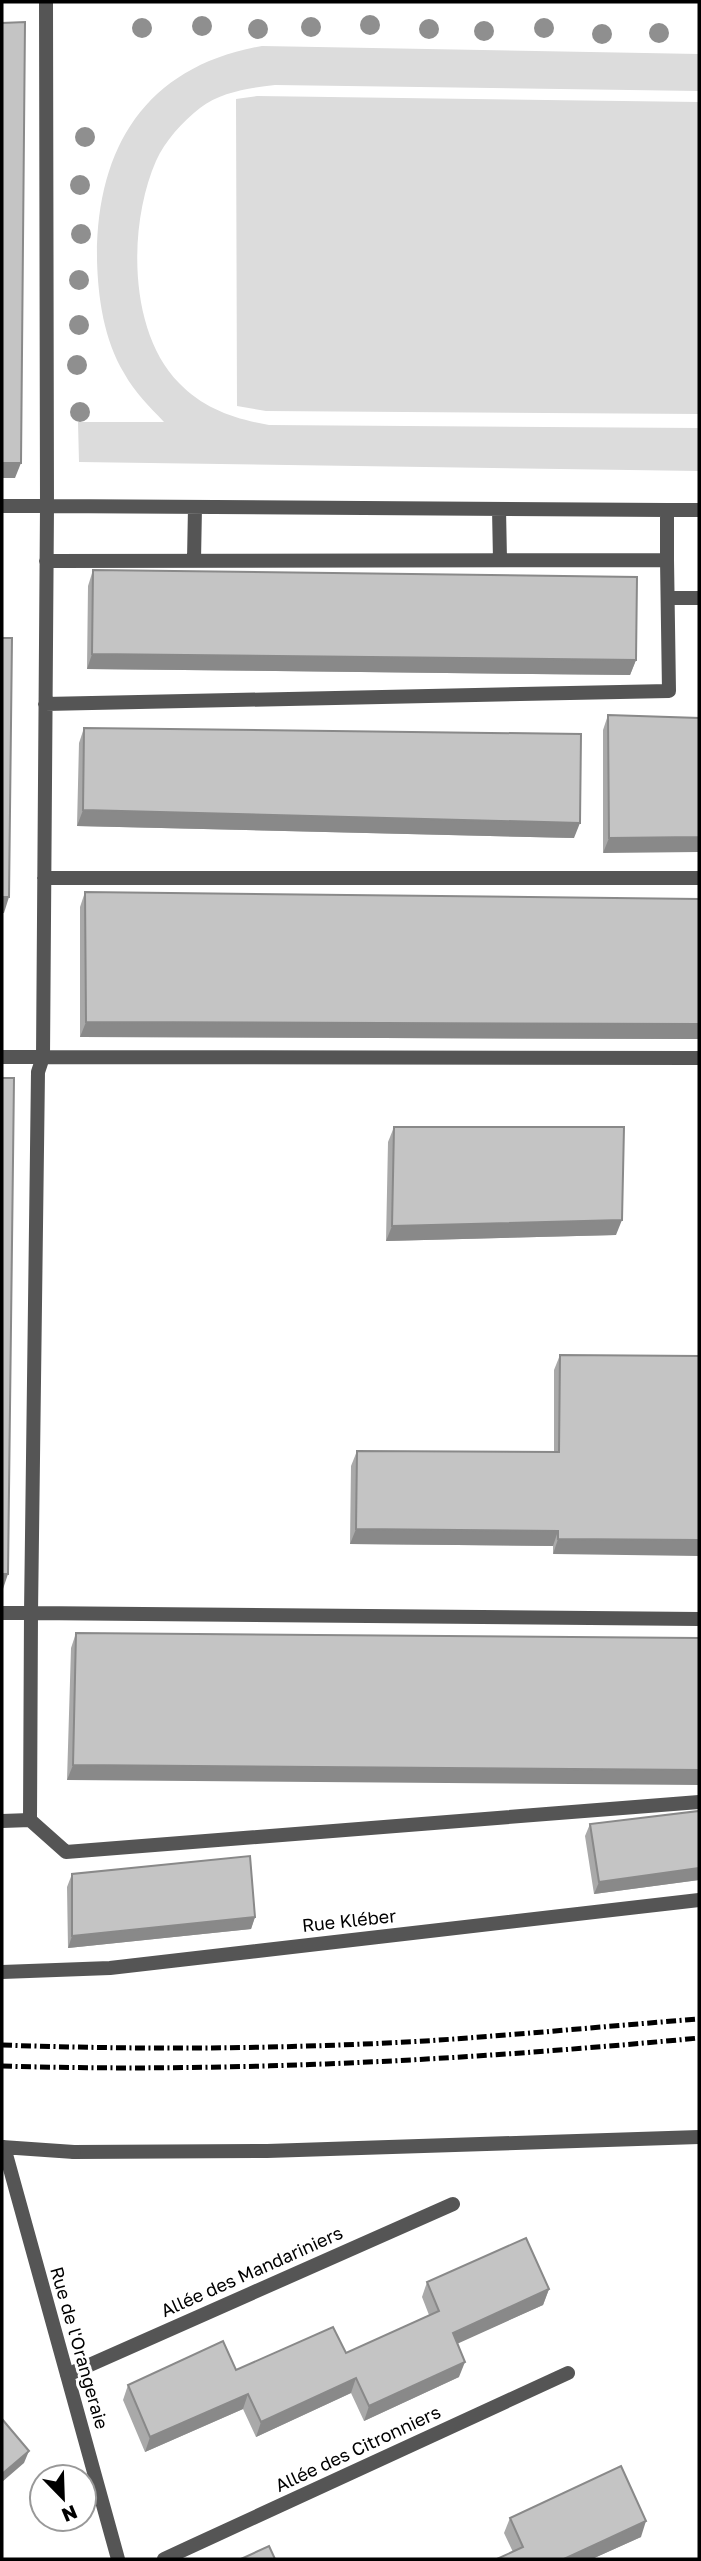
<svg xmlns="http://www.w3.org/2000/svg" width="701" height="2561" font-family="'Golos Text',sans-serif">
<rect width="100%" height="100%" fill="#fff"/>
<path fill="#dcdcdc" d="M262,46l437,8v37l-424,-6c-26,3 -54,7 -75,23 -18,14 -35,33 -44,53 -28,64 -28,170 23,222 25,26 56,36 90,42l430,3v43l-620,-9 -1,-40h86c-15,-16 -29,-29 -40,-49 -20,-33 -26,-75 -27,-113 -1,-114 50,-194 165,-214z
M257,96l442,6v312l-433,-3 -29,-5 -1,-307z"/>
<g fill="none" stroke-linecap="round" stroke-linejoin="round">
<path stroke="#555" stroke-width="14" d="M2,506h45l-1,-504
M499,509l1,51
M667,510h32
M194,560l1,-53
M668,598h31
M45,704l624,-13 -2,-131 -621,1
M44,878h655
M2,1057h41l4,-551 620,4v50
M2,1613h29l7,-541 5,-15 656,1
M30,1820l36,32 633,-50
M2,1821l28,-1 1,-207 668,6"/>
<path stroke="#555" stroke-width="14" d="M74,2152l193,-1 432,-14"/>
<path stroke="#555" stroke-width="14" d="M2,2147l72,5
M4,2147l114,412
M67,2375l386,-171
M164,2559l404,-186"/>
<path stroke="#555" stroke-width="14" d="M2,1972l108,-4 589,-68"/>
<path stroke="#000" stroke-width="5" stroke-dasharray="10 3.5 2 3.5" stroke-linecap="butt" d="M2,2045c141,5 282,4 423,-4 91,-6 183,-15 274,-22
M2,2066c233,7 465,-6 697,-28"/>
</g>
<g fill="#8f8f8f">
<circle cx="370" cy="25" r="10"/>
<circle cx="202" cy="26" r="10"/>
<circle cx="311" cy="27" r="10"/>
<circle cx="142" cy="28" r="10"/>
<circle cx="544" cy="28" r="10"/>
<circle cx="258" cy="29" r="10"/>
<circle cx="429" cy="29" r="10"/>
<circle cx="484" cy="31" r="10"/>
<circle cx="659" cy="33" r="10"/>
<circle cx="602" cy="34" r="10"/>
<circle cx="85" cy="137" r="10"/>
<circle cx="80" cy="185" r="10"/>
<circle cx="81" cy="234" r="10"/>
<circle cx="79" cy="280" r="10"/>
<circle cx="79" cy="325" r="10"/>
<circle cx="77" cy="365" r="10"/>
<circle cx="80" cy="412" r="10"/>
</g>
<path fill="#a9a9a9" d="M93,570l543,90 -6,15 -543,-6 1,-83z
M608,715l91,3 -96,135v-123z
M84,728l490,110 -497,-12 2,-83z
M85,892l614,7v140l-619,-2v-130z
M394,1127l222,108 -230,6 2,-99z
M560,1355l139,1 -146,198v-8l-203,-2 1,-78 6,-15 197,1v-82z
M76,1633l623,5 -632,142 4,-132z
M699,1811v69l-105,14 -9,-58 5,-12z
M72,1874l183,43 -4,12 -183,19 -1,-61z
M427,2282l122,7 -6,16 -86,38 2,34 -95,44 -13,-28 -95,44 -13,-28 -98,43 -22,-52 5,-15 218,-32 83,-38 -7,-18z
M510,2518l131,19 -49,22h-95l16,-7 -9,-19z"/>
<path fill="#898989" d="M2,463h19l-6,15h-13z
M92,654l544,6 -6,15 -543,-6z
M83,810l497,13 -6,15 -497,-12z
M699,837v15l-96,1 6,-15z
M2,897h7l-5,16h-2z
M86,1022l613,2v15l-619,-2z
M622,1220l-6,15 -230,6 6,-15z
M356,1529l202,2 -5,15 -203,-2z
M558,1539l141,1v16l-146,-2z
M2,1574h6l-5,15h-1z
M73,1765l626,5v15l-632,-5z
M699,1868v12l-105,14 5,-12z
M255,1917l-4,12 -183,19 4,-12z
M549,2289l-6,16 -95,43 5,-15z
M465,2362l-6,15 -95,44 5,-15z
M356,2378l-5,15 -95,44 5,-15z
M248,2394l-5,15 -98,43 5,-15z
M29,2451l-5,12 -22,19v-8z
M646,2521l-5,16 -49,22h-28z"/>
<path fill="#c4c4c4" stroke="#898989" stroke-width="2" d="M25,22l-4,441h-19v-440z
M93,570l544,7 -1,83 -544,-6z
M2,638h10l-3,259h-7z
M608,715l91,3v119l-90,1z
M84,728l497,6 -1,89 -497,-13z
M85,892l614,7v125l-613,-2z
M2,1078h12l-6,496h-6z
M394,1127h230l-2,93 -230,6z
M560,1355l139,1v184l-141,-1v-8l-202,-2 1,-78 202,1z
M76,1633l623,5v132l-626,-5z
M699,1811v57l-100,14 -9,-58z
M250,1856l5,61 -183,19v-62z
M526,2238l23,51 -96,44 12,29 -96,44 -13,-28 -95,44 -13,-28 -98,43 -22,-52 95,-44 13,29 97,-43 13,26 93,-42 -12,-29z
M2,2419l27,32 -27,23z
M621,2466l25,55 -82,38h-67l26,-12 -13,-29z
M269,2546l6,13h-34z"/>
<g text-anchor="middle" stroke-width="6" stroke-linejoin="round" paint-order="stroke">
<g font-size="18" fill="#000" stroke="#fff">
<text transform="translate(349 1921) rotate(-6)" y="6">Rue Kléber</text>
<text transform="translate(252 2272) rotate(-24)" y="6">Allée des Mandariniers</text>
<text transform="translate(79 2348) rotate(74)" y="6">Rue de l'Orangeraie</text>
<text transform="translate(358 2449) rotate(-25)" y="6">Allée des Citronniers</text>
</g>
</g>
<rect width="701" height="2561" fill="none" stroke="#000000" stroke-width="7"/>
<g transform="translate(63 2498) rotate(157)"><circle r="33" fill="#ffffff" stroke="#999999" stroke-width="2"/>
<path d="M0-5L12 26L0 18L-12 26Z" fill="#000000"/>
<text y="-10" font-size="19" font-weight="bold" text-anchor="middle" fill="#000000">N</text>
</g>
</svg>
